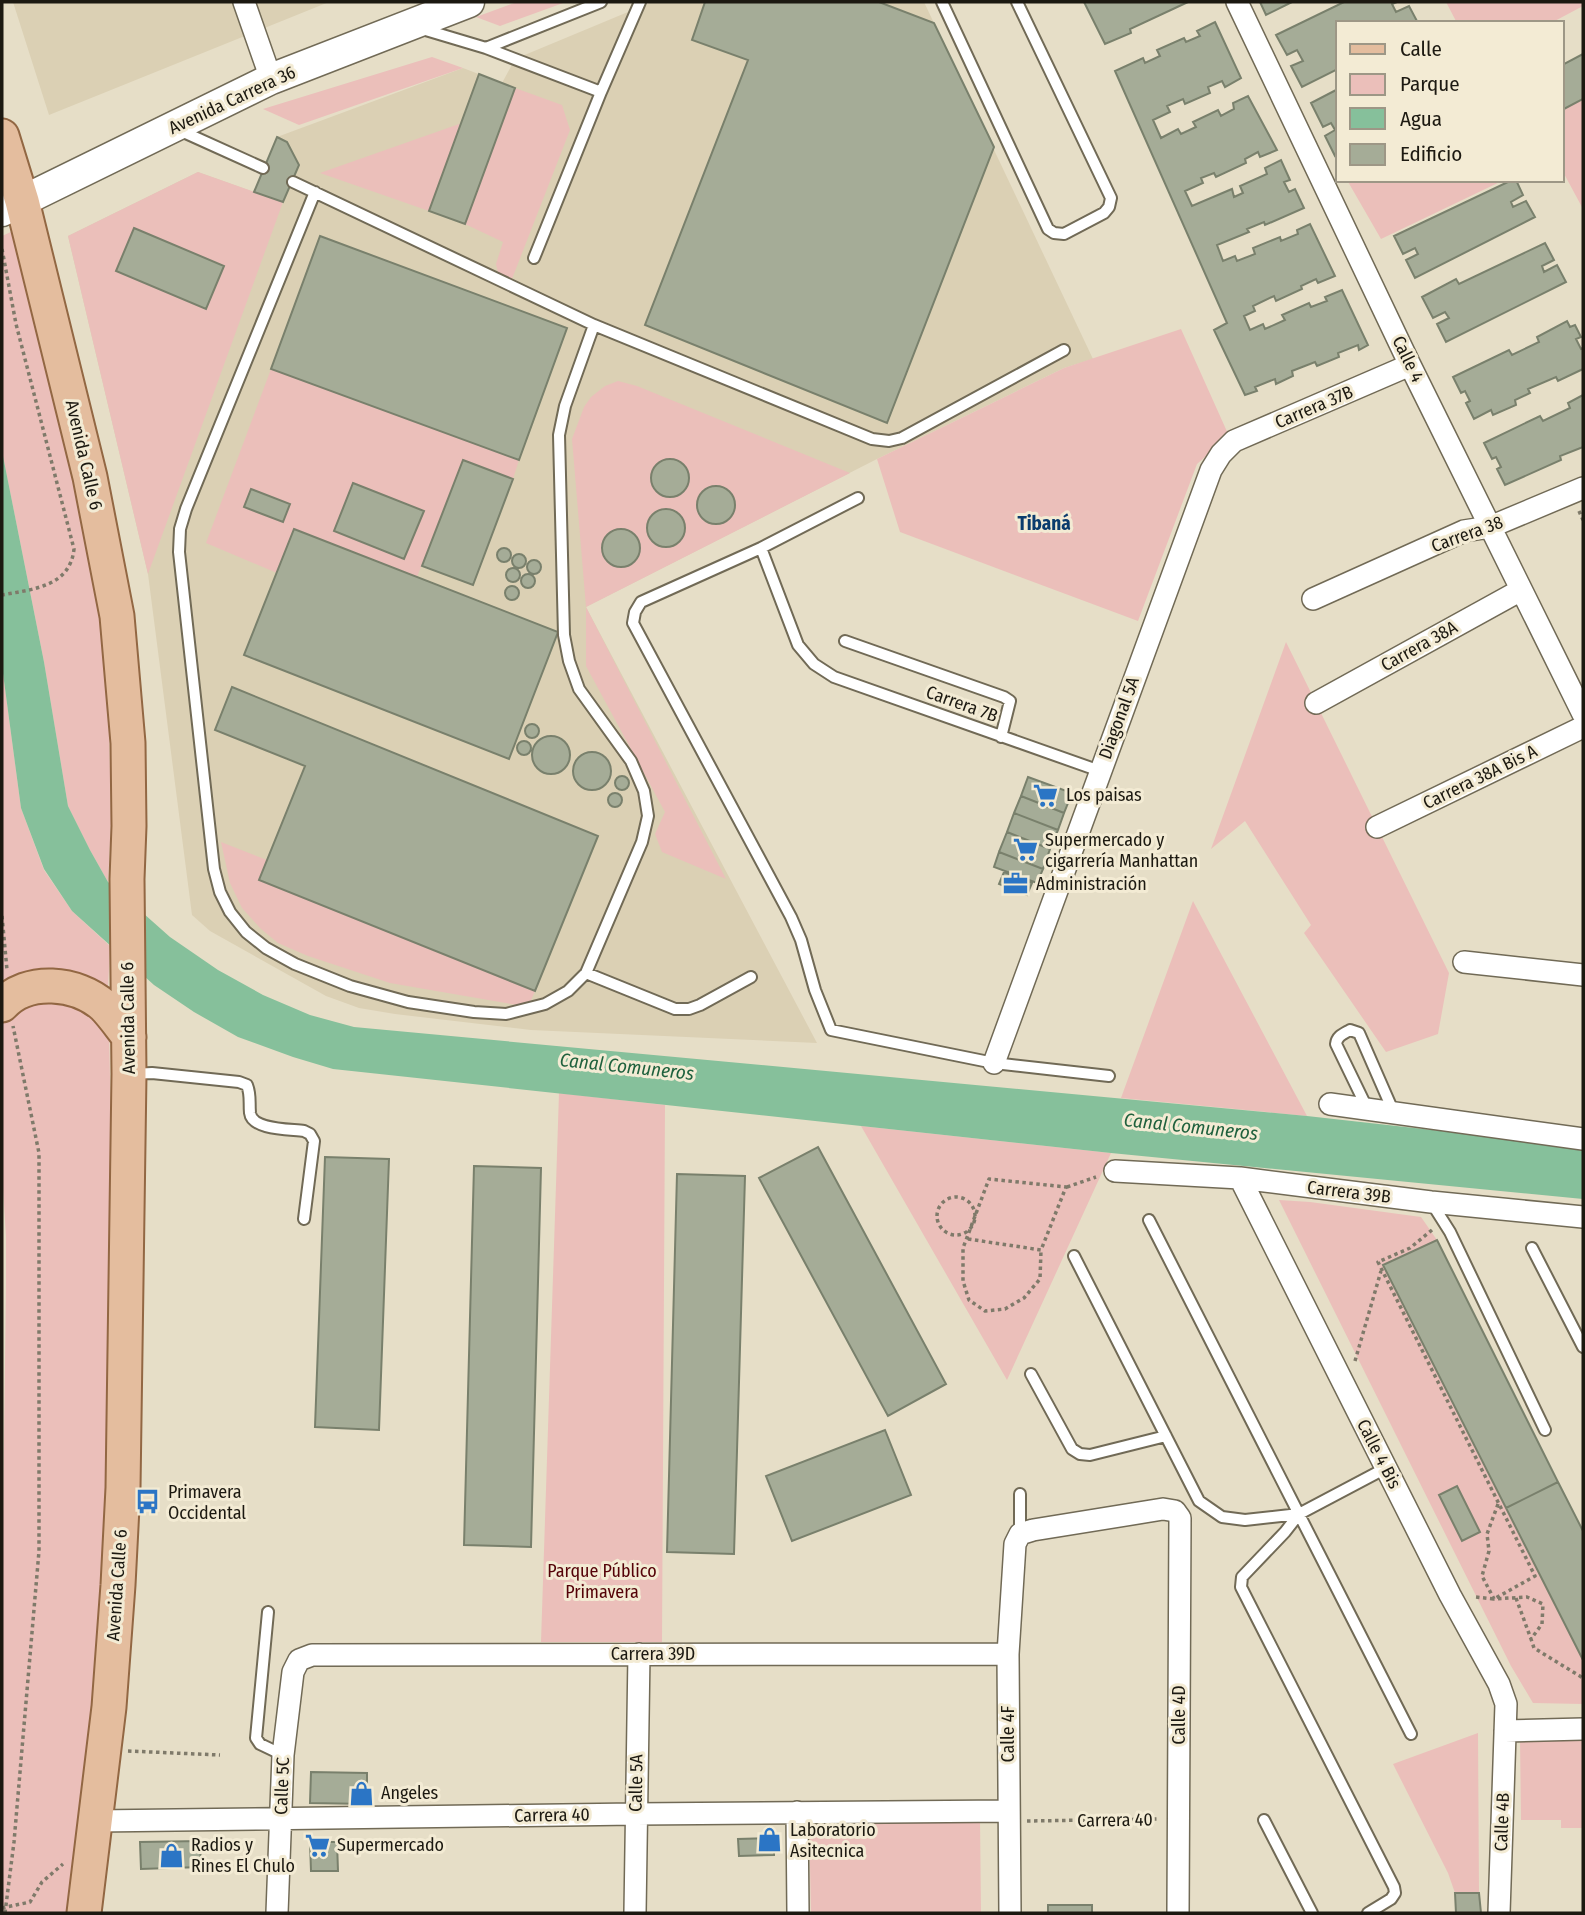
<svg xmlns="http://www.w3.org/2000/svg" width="1585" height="1915" font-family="'Fira Sans Condensed',sans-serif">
<rect width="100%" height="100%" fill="#e6dec7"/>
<path fill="#dbd0b4" d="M13,2h316l-280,113z
M652,2h272l169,357 -29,9 -187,91 -291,148 231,436 -286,-13 -136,-16 -36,-6 -33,-12 -116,-65 -18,-16 -44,-341 -80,-338 130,-64 59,21 20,-56 186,-69 39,15 13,-24z"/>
<path fill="#ebbfba" d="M517,2h49l-66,24 -24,-9z
M1446,2h137v4l-32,17h-94z
M432,57l31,11 -164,57 -36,-16z
M515,88l47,17 8,25 -60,154 -10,-3 -4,-17 7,-22 -38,-18z
M1583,99v110l-21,-39v-60z
M462,123l-33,88 -109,-38z
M198,172l85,30 -135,372 -80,-338z
M1347,180h157l-123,59z
M13,231l62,248 26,150 8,94 2,99 -3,60 -18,-32 -22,-44 -24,-144 -42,-211v-215z
M1181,329l48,107 -32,28 -59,157 -238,-89 -23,-73 187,-91z
M271,369l248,91 -6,19 -50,-19 -46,117 -123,-48 -17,44 -71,-30z
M618,381l19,5 213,87 -264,134 140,272 -64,-27 -7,-18 10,-22 -79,-146v-59l-14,-168 12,-32 7,-10 14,-11z
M1286,642l163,331 -11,61 -52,18 -82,-119 7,-8 -66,-104 -34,28z
M2,666l19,142 23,62 28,41 38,35 -2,43 -106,4z
M221,842l46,18 -7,20 275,111 -7,16 -138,-24 -82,-27 -30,-13 -18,-15 -18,-20 -12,-25z
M1193,901l114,215 -186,-18z
M21,999l58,2 30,28 4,196 -12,414 -30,274h-69v-314l4,-314v-49l-4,-63v-157z
M559,1093l106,12 -3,537h-121z
M861,1126l250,27 -104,227z
M1279,1200l31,2 111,15 16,23 -53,25 199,395v44l-50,-1 -22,-37z
M1478,1733l1,160h-24l-7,-20 -55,-109z
M1520,1739h63v89h-22v-8h-40z
M809,1818l171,1 1,94h-170z"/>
<path fill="#86c09b" d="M2,451l42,211 24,144 22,44 18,32 62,55 48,33 45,25 47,20 44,12 953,89 276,31v52l-472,-46 -778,-84 -40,-12 -55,-20 -44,-25 -40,-27 -82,-74 -28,-42 -23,-61 -19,-142z"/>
<path fill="#a5ac97" stroke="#79806c" stroke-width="2" d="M705,2h174l55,21 60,124 -107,276 -242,-98 103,-265 -56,-20z
M1084,2h104l-58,27 1,4 -26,11z
M1260,2h32l-26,13z
M1344,2h53l-5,2 4,8 13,-6 9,17h-80v46l-36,18 -11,-21 12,-5 -6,-11 -10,5 -11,-20z
M1215,22l26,56 -16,9 -3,-6 -14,6 2,6 -25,11 -2,-5 -16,7 3,6 -17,8 8,18 17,-9 3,5 15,-7 -3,-5 25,-12 3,6 13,-7 -1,-6 15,-7 29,54 -17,7 -2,-5 -13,7 1,4 -30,14 -2,-4 -13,5 2,5 -18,8 7,15 40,-17 2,8 9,-4 -3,-7 27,-12 -2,-6 16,-8 9,20 -6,2 5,10 6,-3 9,19 -39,17 -1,-3 -17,7 2,3 -32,13 6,16 12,-5 2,5 18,-7 -2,-6 27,-11 1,4 17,-7 -1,-4 13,-6 25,52 -17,7 -2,-4 -15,7 1,3 -26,12 -2,-5 -21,10 2,5 -11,5 6,14 13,-6 2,5 20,-9 -3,-5 27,-12 2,4 16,-6 -2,-4 17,-7 26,55 -9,5 -1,-5 -20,8 1,4 -22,9 -2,-4 -23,9 1,5 -17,8 -1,-5 -20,8 2,4 -12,4 -31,-65 13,-7 -112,-252 28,-13 2,5 15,-7 -3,-6 27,-12 2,4 14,-6 -3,-5z
M1583,54v45l-21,11v-45z
M479,74l36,14 -50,136 -36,-13z
M1338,89v65l-3,2 -10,-20 10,-6 -4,-7 -8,4 -12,-24z
M277,137l10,5 12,23 -16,37 -29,-10z
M1512,180h4l7,15 -12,7 2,5 13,-6 9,16 -120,61 -9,-18 12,-6 -3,-6 -12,6 -9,-18z
M134,228l90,38 -18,43 -90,-38z
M320,236l247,92 -48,132 -248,-91z
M1545,243l9,17 -12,6 2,6 13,-7 9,17 -120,60 -9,-18 12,-6 -4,-6 -12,6 -11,-21 34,-18 3,5z
M1567,321l3,6 5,-2 6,12 -5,2 5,10 2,-1v21l-25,12 -2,-4 -28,12 2,4 -15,7 1,5 -23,10 -2,-5 -17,9 -8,-16 4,-2 -5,-10 -4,2 -8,-16 56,-27 3,5 27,-13 -2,-5z
M1583,395v52l-23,9 1,4 -56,25 -8,-16 4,-2 -5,-10 -4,2 -8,-16 56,-27 3,5 27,-13 -2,-5z
M651 478a19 19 0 1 1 38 0a19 19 0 1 1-38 0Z
M463,460l50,19 -40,106 -51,-19z
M353,483l71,28 -20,48 -70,-28z
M697 505a19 19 0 1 1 38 0a19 19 0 1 1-38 0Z
M251,489l39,15 -7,18 -39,-15z
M647 528a19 19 0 1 1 38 0a19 19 0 1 1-38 0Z
M294,529l264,103 -49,127 -265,-104z
M602 548a19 19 0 1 1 38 0a19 19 0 1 1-38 0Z
M497 555a7 7 0 1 1 14 0a7 7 0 1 1-14 0Z
M512 561a7 7 0 1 1 14 0a7 7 0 1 1-14 0Z
M527 567a7 7 0 1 1 14 0a7 7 0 1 1-14 0Z
M506 575a7 7 0 1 1 14 0a7 7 0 1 1-14 0Z
M521 581a7 7 0 1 1 14 0a7 7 0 1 1-14 0Z
M505 593a7 7 0 1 1 14 0a7 7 0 1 1-14 0Z
M232,687l366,149 -63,155 -276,-111 46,-114 -90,-36z
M525 731a7 7 0 1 1 14 0a7 7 0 1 1-14 0Z
M532 755a19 19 0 1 1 38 0a19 19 0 1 1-38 0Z
M517 748a7 7 0 1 1 14 0a7 7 0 1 1-14 0Z
M573 771a19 19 0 1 1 38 0a19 19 0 1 1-38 0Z
M615 783a7 7 0 1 1 14 0a7 7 0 1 1-14 0Z
M1028,777l44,16 -8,20 -43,-17z
M608 800a7 7 0 1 1 14 0a7 7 0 1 1-14 0Z
M1021,796l43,17 -6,17 -44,-17z
M1014,813l44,17 -8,19 -43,-17z
M1007,832l43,17 -7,20 -44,-17z
M999,852l44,17 -6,14 -43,-16z
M1004,872l28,11 -5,12 -28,-11z
M818,1147l128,237 -58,32 -129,-238z
M325,1157l64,2 -10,271 -64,-3z
M474,1166l67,2 -10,379 -67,-2z
M677,1174l68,2 -11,378 -67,-2z
M1437,1240l121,242 -52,26 -123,-243z
M885,1430l26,65 -119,46 -26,-65z
M1558,1482l25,49v129l-77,-152z
M1457,1486l23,46 -18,9 -23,-46z
M311,1772l56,1v31l-57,-1z
M774,1838v17l-35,1 -1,-17z
M200,1841l1,26 -60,2 -1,-27z
M310,1842h27l1,29h-27z
M1455,1893h24l2,20h-25z
M1048,1905h44v8h-44z"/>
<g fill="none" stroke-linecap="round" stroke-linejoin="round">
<defs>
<path id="lane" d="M942,2l106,227 6,4 10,1 40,-21 5,-6 2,-9 -94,-196
M419,28l67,20 115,-46
M486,48l115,44
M179,130l84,38
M293,182l301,143 278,114 17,2 13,-3 162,-88
M315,192l-129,317 -6,20 -1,23 35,317 6,23 10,20 16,20 20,16 29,16 55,22 58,16 66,10 32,2 39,-10 23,-13 18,-18 56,-131 6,-26 -4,-25 -13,-30 -52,-72 -10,-28 -5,-26 -5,-200 6,-29 29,-81
M534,258l67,-166 39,-90
M858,498l-97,50 -120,54 -6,10 -2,11 158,294 10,23 14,50 16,40 163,33 115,13
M761,548l37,97 16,19 20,13 266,94
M845,641l159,56 6,4 -9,36
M586,973l89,36h14l11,-4 51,-28
M132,1074l20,-1 87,9 8,3c4,10 2,17 3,28 2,17 40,16 54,18l6,3 4,7 -10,78
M1367,1108l-31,-64c1,-8 7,-10 14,-14l9,3 35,80
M1431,1202l19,30 95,198
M1149,1220l262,514
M1532,1248l51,99
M1074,1256l125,245 23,16 23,3 54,-6 87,-46
M1031,1374l41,75 8,5 10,1 76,-19
M1020,1494v40
M1299,1514l-14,18 -43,45 -1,10 153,300 1,6 -4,6 -23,14
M268,1612l-12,126 4,6 23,11
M1264,1820l48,93"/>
<path id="street" d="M244,2l27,77
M1237,2l173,363 173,349
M1313,599l151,-68 26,-4 93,-39
M1316,703l205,-113
M1377,827l206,-100
M1464,962l119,13
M994,1063l217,-593 10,-16 13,-13 176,-76
M1330,1104l253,35
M1115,1171l125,7 191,24 152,15
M1240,1178l210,417 49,89 7,20 -7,209
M1505,1731l78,-2
M797,1812l1,101
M96,1821l539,-7 374,-3
M277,1913l6,-158 10,-83 6,-12 13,-5 696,-1
M635,1913l4,-259
M1010,1913l-2,-259 7,-110 5,-10 13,-4 130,-21 12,2 5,7 -2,395"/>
<path id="secondary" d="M2,211l269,-132 198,-77"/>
<path id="primary" d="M2,136l20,65 68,276 27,139 11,127 1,83 -2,53 2,195 -6,414 -5,97 -9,122 -25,206
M2,1005c25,-28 75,-23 102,1 9,9 17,21 25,31"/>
</defs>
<use href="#lane" stroke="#716a56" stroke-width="14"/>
<use href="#street" stroke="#716a56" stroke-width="24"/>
<use href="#secondary" stroke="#716a56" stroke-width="33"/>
<use href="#primary" stroke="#926743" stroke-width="37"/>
<path stroke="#7f7a6a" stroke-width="3.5" stroke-dasharray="3.5 3.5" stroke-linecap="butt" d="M2,249l14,75 58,225c-4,38 -41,40 -72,46
M1579,511l4,9
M2,916l5,54
M1067,1187l29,-10
M937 1216a19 19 0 1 1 38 0a19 19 0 1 1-38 0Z
M1432,1230l-22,18 -32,14 157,314 -41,23 -19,-2
M968,1239l73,11 25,-63 -77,-8 -26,69v33l6,19 16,11 20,-2 19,-11 16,-19 1,-29
M1355,1361l26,-90
M1498,1504l-11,30 2,17 -7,25 12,23 33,-2 16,7 -1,20 -11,15 3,9 49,30
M1516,1598l15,41
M128,1751l92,4
M1027,1821l133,-2
M2,1908l28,-6 12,-20 21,-18
M5,1913l9,-71 25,-291v-398l-26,-127"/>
<use href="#lane" stroke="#fff" stroke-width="10"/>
<use href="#street" stroke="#fff" stroke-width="21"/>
<use href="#secondary" stroke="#fff" stroke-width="30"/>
<use href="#primary" stroke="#e4bd9e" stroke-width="33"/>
</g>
<defs>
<symbol id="supermarket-bare" viewBox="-9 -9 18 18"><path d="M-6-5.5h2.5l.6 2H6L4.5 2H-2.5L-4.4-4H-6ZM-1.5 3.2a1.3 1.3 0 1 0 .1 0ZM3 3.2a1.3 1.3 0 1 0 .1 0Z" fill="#2b75c5" stroke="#f3ebd4" stroke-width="2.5" paint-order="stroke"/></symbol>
<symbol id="office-bare" viewBox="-9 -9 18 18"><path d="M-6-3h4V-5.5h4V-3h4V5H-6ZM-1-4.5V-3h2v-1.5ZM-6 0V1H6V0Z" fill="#2b75c5" stroke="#f3ebd4" stroke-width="2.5" paint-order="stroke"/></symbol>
<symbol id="bus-bare" viewBox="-9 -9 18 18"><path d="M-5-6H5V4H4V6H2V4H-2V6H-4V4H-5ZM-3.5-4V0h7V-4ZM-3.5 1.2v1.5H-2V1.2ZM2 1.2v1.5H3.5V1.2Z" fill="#2b75c5" stroke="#f3ebd4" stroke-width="2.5" paint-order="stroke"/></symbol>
<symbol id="shop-bare" viewBox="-9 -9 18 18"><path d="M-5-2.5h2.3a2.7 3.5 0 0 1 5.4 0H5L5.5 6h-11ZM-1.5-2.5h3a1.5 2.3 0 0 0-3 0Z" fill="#2b75c5" stroke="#f3ebd4" stroke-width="2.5" paint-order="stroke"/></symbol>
</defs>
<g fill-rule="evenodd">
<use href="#supermarket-bare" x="1028" y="778" width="35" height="35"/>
<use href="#supermarket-bare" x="1008" y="832" width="35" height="35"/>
<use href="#office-bare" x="998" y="866" width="35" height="35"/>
<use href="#bus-bare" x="130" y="1484" width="35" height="35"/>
<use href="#shop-bare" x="344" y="1776" width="35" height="35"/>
<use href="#shop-bare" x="752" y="1822" width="35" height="35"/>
<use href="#supermarket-bare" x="300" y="1828" width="35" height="35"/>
<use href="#shop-bare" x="154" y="1838" width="35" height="35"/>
</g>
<g text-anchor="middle" stroke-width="6" stroke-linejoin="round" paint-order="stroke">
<g font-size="18" fill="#1c1911" stroke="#f3ebd4">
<text transform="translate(232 100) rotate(-25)" y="6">Avenida Carrera 36</text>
<text transform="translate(1408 359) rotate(64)" y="6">Calle 4</text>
<text transform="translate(1314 407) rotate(-23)" y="6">Carrera 37B</text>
<text transform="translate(84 455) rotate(77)" y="6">Avenida Calle 6</text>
<text transform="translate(1467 534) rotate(-20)" y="6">Carrera 38</text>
<text transform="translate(1419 646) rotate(-29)" y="6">Carrera 38A</text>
<text transform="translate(962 704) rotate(20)" y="6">Carrera 7B</text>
<text transform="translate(1119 718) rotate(-70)" y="6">Diagonal 5A</text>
<text transform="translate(1480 777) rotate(-26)" y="6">Carrera 38A Bis A</text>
<text transform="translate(128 1018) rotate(-91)" y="6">Avenida Calle 6</text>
<text transform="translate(1349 1192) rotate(7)" y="6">Carrera 39B</text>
<text transform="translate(1379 1454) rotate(63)" y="6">Calle 4 Bis</text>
<text transform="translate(117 1585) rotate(-86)" y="6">Avenida Calle 6</text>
<text x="653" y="1660">Carrera 39D</text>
<text transform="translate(1179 1715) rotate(-90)" y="6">Calle 4D</text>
<text transform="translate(1008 1734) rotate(-90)" y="6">Calle 4F</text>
<text transform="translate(636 1783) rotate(-89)" y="6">Calle 5A</text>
<text transform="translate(282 1786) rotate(-88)" y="6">Calle 5C</text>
<text transform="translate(552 1815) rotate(-1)" y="6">Carrera 40</text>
<text transform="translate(1115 1820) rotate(-1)" y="6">Carrera 40</text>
<text transform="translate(1502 1822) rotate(-88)" y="6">Calle 4B</text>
</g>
<g font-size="18" fill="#1c1911" stroke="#f3ebd4" text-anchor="start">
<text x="1066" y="801">Los paisas</text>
<text x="1045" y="846">Supermercado y<tspan x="1045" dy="21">cigarrería Manhattan</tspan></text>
<text x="1036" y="890">Administración</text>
<text x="168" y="1498">Primavera<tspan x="168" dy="21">Occidental</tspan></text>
<text x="381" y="1799">Angeles</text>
<text x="790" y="1836">Laboratorio<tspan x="790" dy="21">Asitecnica</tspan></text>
<text x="191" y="1851">Radios y<tspan x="191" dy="21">Rines El Chulo</tspan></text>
<text x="337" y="1851">Supermercado</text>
</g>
<g font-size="18" fill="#540208" stroke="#f3ebd4">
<text x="602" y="1577">Parque Público<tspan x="602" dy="21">Primavera</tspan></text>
</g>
<g font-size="19" font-weight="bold" fill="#0a3b6d" stroke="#f3ebd4">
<text x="1044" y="530">Tibaná</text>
</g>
<g font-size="19" font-style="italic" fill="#1f613d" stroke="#f3ebd4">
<text transform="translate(627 1066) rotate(6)" y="7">Canal Comuneros</text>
<text transform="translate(1191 1126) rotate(6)" y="7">Canal Comuneros</text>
</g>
</g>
<rect width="1585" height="1915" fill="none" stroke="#1c1911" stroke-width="7"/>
<rect x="1336" y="21" width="228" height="161" fill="#f3ebd4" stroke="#9d9786" stroke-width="2"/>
<rect x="1350" y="44" width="35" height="10" fill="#e4bd9e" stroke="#9d9786" stroke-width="2"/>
<text x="1400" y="56" font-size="21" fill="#1c1911">Calle</text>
<rect x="1350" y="74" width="35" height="21" fill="#ebbfba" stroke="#9d9786" stroke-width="2"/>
<text x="1400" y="91" font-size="21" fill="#1c1911">Parque</text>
<rect x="1350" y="108" width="35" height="21" fill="#86c09b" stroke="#9d9786" stroke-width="2"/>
<text x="1400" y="126" font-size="21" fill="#1c1911">Agua</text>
<rect x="1350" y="144" width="35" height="21" fill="#a5ac97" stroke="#9d9786" stroke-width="2"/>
<text x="1400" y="161" font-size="21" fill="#1c1911">Edificio</text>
</svg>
